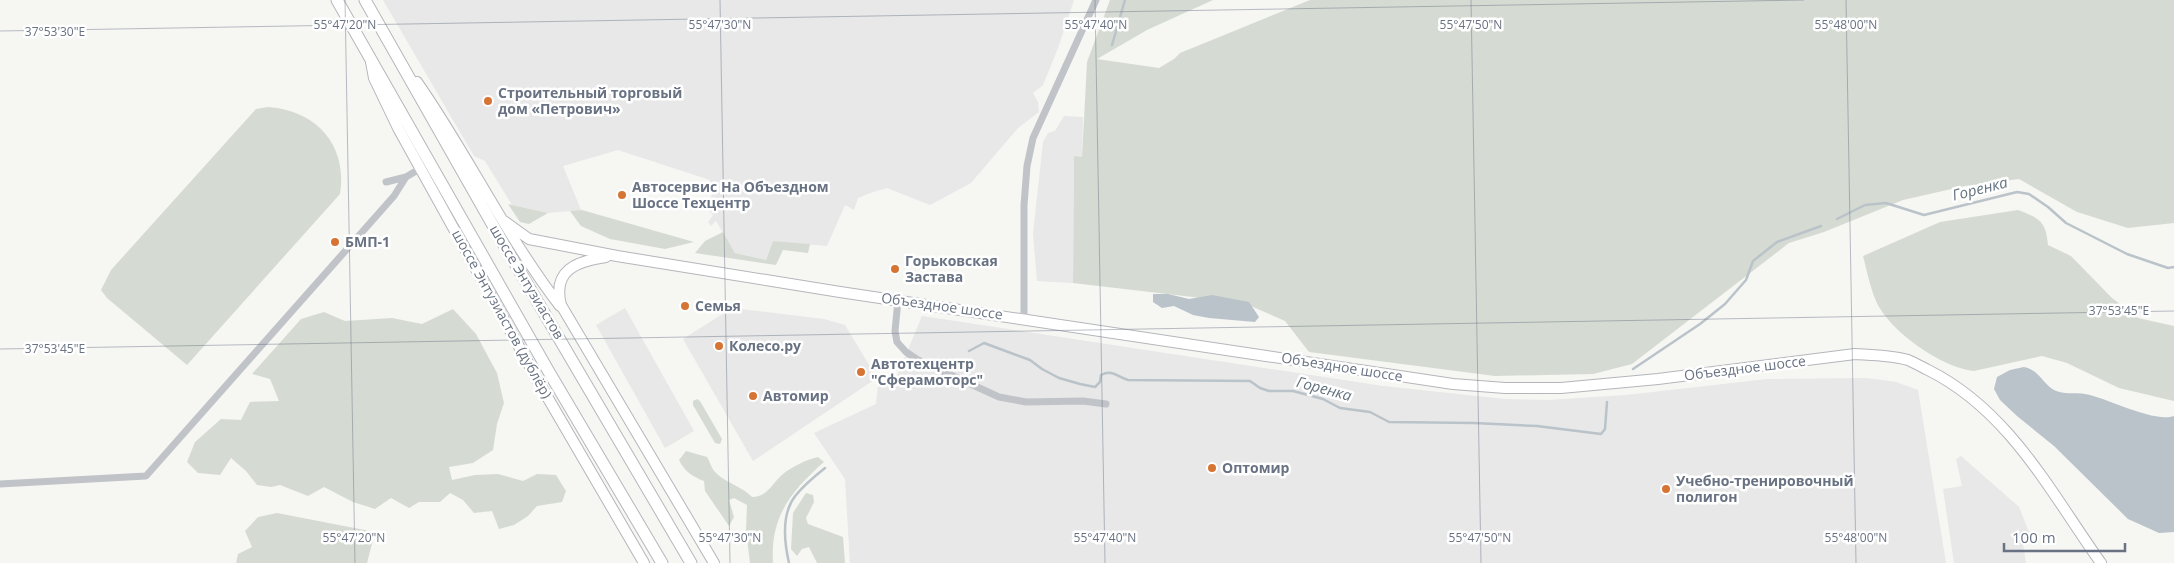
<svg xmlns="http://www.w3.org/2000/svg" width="2174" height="563" font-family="'Open Sans',sans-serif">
<rect width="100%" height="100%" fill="#f6f6f3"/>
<path fill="#e7e8e7" d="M383,0h691l-16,48 -15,37 -10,8 5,9 1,10 -21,16 -47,55 -41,22 -43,-17 -17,5 -12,5 -4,12 -9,-5 -18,41 -54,-5 -7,19 -31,-7 -19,-32 -5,5 -3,-4 5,-7 -7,-8 7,-14 -6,-4 3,-9 -92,-30 -55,16 18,44 -33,3 -36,-8 -27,-44 -11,-5z
M1064,116l19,1 -1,40h-8l-1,126 -36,-2 -4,-47 10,-92 5,-9 7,-2z
M625,308l69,123 -29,17 -69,-123z
M732,308l92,11 21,6 32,53 -124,83 -70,-122z
M922,316l461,70 122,13 44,1 77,-5 142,-16 99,-1 29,4 22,8 28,173h-1096l-5,-84 -31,-46 62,-29 2,-18 19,-10z
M1961,456l58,51 10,25 -6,12 3,19h-72l-11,-74 19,-3 -6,-27z"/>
<path fill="#d5dbd3" d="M1110,0h103l-66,30 -50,29 62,9 15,-9 6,-6 130,-53h864v223l-46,5 -51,-16 -58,-33 -54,7 -62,14 -79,32 -35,11 -157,121 -39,10 -98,2 -186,-24 -24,-31 -41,-18 -171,-20 1,-127 8,1 5,-95z
M268,107c48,3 80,38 72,87l-153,171 -80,-67 -6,-8 10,-20 145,-161z
M508,204l4,1 36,8 -19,11 -9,-2z
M582,210l112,32 -29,7 -55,-10 -29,-13 -11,-15z
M2018,210c22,8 28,12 30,35l23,11 41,42 26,20 36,8v75l-55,-13 -52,-25 -25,-7 -68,15c-32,-3 -85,-40 -98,-70 -6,-14 -9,-30 -13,-45l77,-34z
M723,232l12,21 31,7 7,-19 37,3 -2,9 -25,-3 -7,15 -81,-12 10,-12z
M453,309l23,25 21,39 7,30 -7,21 -4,26 -20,13 -24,4 3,13 23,-5 23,-1 25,7 14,-7 19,1 10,16 -4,11 -25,4 -9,10 -14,9 -15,4 -7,-18 -18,2 -11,-13 -13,-7 -10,9h-21l-10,6 -18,-10 -16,11 -22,-7 -29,-15 -16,9 -28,-11 -9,2 -14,-2 -11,-14 -15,-13 -11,17 -22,-2 -11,-11 8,-20 26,-23 20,1 9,-18 29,-1 -9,-22 -18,-5 49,-55 23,-7 21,9 47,-3 30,6z
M697,399l3,2 22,38 -2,5 -5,-1 -22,-38v-4z
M686,451l21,6c3,4 4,11 8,15 10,11 27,14 37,25 16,0 20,-14 31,-23 10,-8 23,-14 35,-17l6,5c-33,29 -54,55 -51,101h-23l-4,-33 1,-25 -13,-7 -5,2 5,17 -5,9 -24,-35 -1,-10c-11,-4 -20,-10 -25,-21z
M806,493l7,2 1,7 -8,16 2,6 35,13 2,26h-28l-8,-16 -7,2 -5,7 -6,-7 2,-36z
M277,513l98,19 -8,31h-131l2,-9 14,-7 -7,-16 13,-14z"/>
<path fill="#bac3c9" d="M1153,294h15l21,5 23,-4 37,7 10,15 -4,5 -46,-4 -16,-3 -19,-9 -12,2 -9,-6z
M2024,367c15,3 18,16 30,23 10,5 21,2 31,4 23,4 68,29 89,22v116l-15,1 -31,-14 -74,-73 -37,-30 -17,-16 -6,-11 3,-12 13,-7z"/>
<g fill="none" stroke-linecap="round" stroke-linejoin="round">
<path stroke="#bac3c9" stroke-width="2.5" d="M1112,45l13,-45
M1837,219l28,-14 21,-2 38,12 93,-23 12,2 19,13 18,16 61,31 41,14 6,-1
M969,351l15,-8 46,17 12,9 17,9 21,6 15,3 5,-5 1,-7c12,-6 16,2 27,5l122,1 10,7 9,3h24l30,8 17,9 30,4 19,10 85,1 63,3 64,8 4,-5 2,-27
M1633,369l67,-45 25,-20 21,-24 7,-19 24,-19 44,-16
M789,563c-5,-22 -8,-50 7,-68 8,-10 19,-19 29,-27"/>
<defs>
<path id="primary" d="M371,62l3,16 24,50 140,253 106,182
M417,82c51,73 89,154 143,224
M504,221l25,18 88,17 223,36 613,92 52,4h56l97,-9 197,-25c18,1 36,1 53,6 7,3 14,7 20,10 81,40 123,123 173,193
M606,257c-29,4 -54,13 -45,48l153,258"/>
<path id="trunk" d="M337,0l212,372 113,191
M365,0l138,243 188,320"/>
</defs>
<use href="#primary" stroke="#b4b6bb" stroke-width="12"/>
<use href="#trunk" stroke="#b5b7bb" stroke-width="13"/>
<path stroke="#c0c3c7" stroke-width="7" d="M386,182l20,-5 15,-9
M898,300l-3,31 2,11 9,10 12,8 81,37 27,5 57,-1 23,3
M1024,318v-113l3,-39 6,-28 63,-138
M0,484l146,-8 248,-280 12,-19"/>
<use href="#primary" stroke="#fff" stroke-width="10"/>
<use href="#trunk" stroke="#fff" stroke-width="11"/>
</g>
<path fill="none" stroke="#687282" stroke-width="1" stroke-opacity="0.45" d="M345,0l10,563M720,0l10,563M1095,0l10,563M1471,0l10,563M1846,0l10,563M0,31l1804,-31M0,349l2174,-38"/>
<g fill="#d67434" stroke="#fff" stroke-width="2">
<circle cx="488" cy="101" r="5"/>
<circle cx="622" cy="195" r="5"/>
<circle cx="335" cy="242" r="5"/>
<circle cx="895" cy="269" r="5"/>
<circle cx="685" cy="306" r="5"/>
<circle cx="719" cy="346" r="5"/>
<circle cx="861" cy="372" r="5"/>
<circle cx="753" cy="396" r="5"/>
<circle cx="1212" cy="468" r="5"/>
<circle cx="1666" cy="489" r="5"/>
</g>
<g text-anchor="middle" stroke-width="5" stroke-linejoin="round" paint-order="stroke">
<g font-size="14" font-weight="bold" fill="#687282" stroke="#fff" text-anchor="start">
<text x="498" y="98">Строительный торговый<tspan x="498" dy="16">дом «Петрович»</tspan></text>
<text x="632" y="192">Автосервис На Объездном<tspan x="632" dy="16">Шоссе Техцентр</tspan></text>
<text x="345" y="247">БМП-1</text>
<text x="905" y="266">Горьковская<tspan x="905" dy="16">Застава</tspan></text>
<text x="695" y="311">Семья</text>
<text x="729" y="351">Колесо.ру</text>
<text x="871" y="369">Автотехцентр<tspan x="871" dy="16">"Сферамоторс"</tspan></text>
<text x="763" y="401">Автомир</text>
<text x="1222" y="473">Оптомир</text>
<text x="1676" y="486">Учебно-тренировочный<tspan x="1676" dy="16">полигон</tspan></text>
</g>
<g font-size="14" fill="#687282" stroke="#fff">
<text transform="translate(527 282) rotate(59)" y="5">шоссе Энтузиастов</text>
<text transform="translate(942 306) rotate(8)" y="5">Объездное шоссе</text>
<text transform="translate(502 314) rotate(61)" y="5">шоссе Энтузиастов (дублёр)</text>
<text transform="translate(1342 367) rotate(9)" y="5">Объездное шоссе</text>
<text transform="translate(1745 368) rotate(-7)" y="5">Объездное шоссе</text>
</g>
<g font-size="15" font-style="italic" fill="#63737f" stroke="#fff">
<text transform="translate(1980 189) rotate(-14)" y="5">Горенка</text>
<text transform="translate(1324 389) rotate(15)" y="5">Горенка</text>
</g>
</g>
<g font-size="12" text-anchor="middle" fill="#687282" stroke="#fff" stroke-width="5" stroke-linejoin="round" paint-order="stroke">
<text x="345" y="29">55°47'20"N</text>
<text x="720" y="29">55°47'30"N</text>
<text x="1096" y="29">55°47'40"N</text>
<text x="1471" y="29">55°47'50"N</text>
<text x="1846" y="29">55°48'00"N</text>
<text x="55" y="36">37°53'30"E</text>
<text x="2119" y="315">37°53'45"E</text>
<text x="55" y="353">37°53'45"E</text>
<text x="354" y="542">55°47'20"N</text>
<text x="730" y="542">55°47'30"N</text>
<text x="1105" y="542">55°47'40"N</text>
<text x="1480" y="542">55°47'50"N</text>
<text x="1856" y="542">55°48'00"N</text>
</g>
<path d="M2004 543v8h121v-8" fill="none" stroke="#687282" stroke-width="2.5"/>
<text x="2012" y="543" font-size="15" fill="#687282" stroke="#ffffff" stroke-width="4" paint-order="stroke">100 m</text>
</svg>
